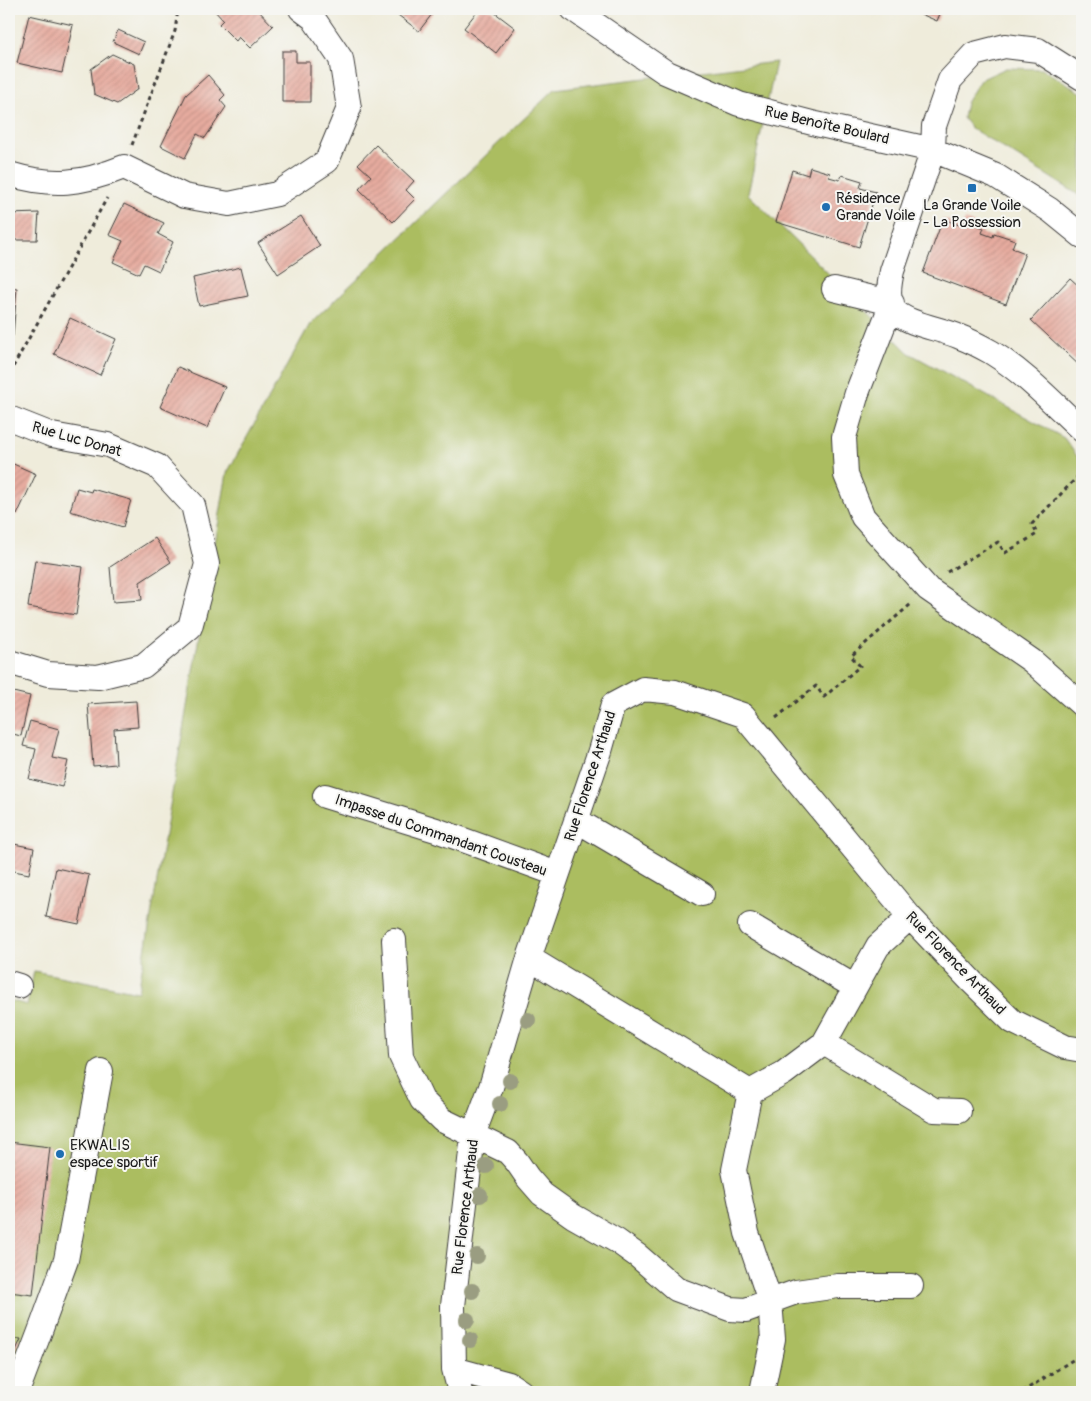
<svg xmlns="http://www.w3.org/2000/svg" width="1091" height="1401" font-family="Pangolin,sans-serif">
<defs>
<pattern id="building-hatch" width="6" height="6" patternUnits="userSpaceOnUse" patternTransform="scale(1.25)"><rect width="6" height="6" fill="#e6ab9f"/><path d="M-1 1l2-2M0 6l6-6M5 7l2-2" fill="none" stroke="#c59388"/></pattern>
</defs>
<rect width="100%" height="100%" fill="#f6f6f2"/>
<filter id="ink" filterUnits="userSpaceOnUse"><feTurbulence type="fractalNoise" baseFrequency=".02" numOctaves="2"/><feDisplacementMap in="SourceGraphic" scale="10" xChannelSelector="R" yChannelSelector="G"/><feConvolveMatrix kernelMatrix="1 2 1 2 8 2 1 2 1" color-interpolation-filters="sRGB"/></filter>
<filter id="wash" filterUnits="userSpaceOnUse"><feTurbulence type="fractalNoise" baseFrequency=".0096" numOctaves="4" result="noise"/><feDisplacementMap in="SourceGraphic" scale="20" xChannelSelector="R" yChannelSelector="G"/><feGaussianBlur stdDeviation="1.12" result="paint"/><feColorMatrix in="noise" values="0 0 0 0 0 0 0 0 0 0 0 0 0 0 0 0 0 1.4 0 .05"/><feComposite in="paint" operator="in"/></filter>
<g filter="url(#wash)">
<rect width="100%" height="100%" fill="#efecdb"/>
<path fill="#abbd60" stroke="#646c3e" d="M776,62l-28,132 161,159 155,85 18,25v929h-1073v-392l18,5 7,-34 104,21 89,-519 83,-149 245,-235z
M1006,68l36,1 40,24v104l-111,-69 -8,-10 3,-15 14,-23z"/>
<g id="blocks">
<path fill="url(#building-hatch)" d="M213,9h44l16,17 -23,22 -11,-11 -3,4 -17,-17 4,-4z
M390,9h46l-17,22z
M479,9h11l25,19 -19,25 -32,-25z
M909,9h33l-5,12z
M29,15l44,10 -11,48 -45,-10z
M118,30l26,12 -5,12 -26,-12z
M282,51h14v11h14v40h-28z
M112,54l22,10 4,25 -21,15 -23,-10 -3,-25z
M208,75l17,20 -5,5 6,7 -21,31 -8,-4 -12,24 -24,-12 25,-51z
M376,145l38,36 -8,9 9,9 -22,23 -34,-33 12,-13 -13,-12z
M810,167l20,6 -1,4 11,3 2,-5 20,6 -2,7 16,4 -17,55 -83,-25 16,-52 16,5z
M124,204l40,19 -6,11 15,8 -14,29 -15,-7 -5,10 -26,-12 10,-21 -14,-6z
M39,213l-2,27h-28v-26z
M301,216l19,30 -42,28 -20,-31z
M943,219l19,7 3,-6 19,8 -2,5 11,4 1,-4 21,7 -3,8 13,5 -19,51 -83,-31z
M241,267l7,29 -49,10 -6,-28z
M1070,278l12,11v79l-51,-48z
M9,287l8,1 -4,48 -4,-1z
M70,318l46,21 -16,36 -46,-21z
M178,367l47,20 -18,41 -47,-21z
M9,462l27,12 -19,41 -8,-4z
M77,488l14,4 1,-3 39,11 -8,27 -53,-16z
M155,538l16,24 -31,20 2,18 -29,2 -3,-35z
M35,560l48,7 -7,48 -48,-8z
M9,691l21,5 -9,40 -12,-3z
M136,701l2,26 -24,2 2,35 -23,2 -5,-62z
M30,721l29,8 -7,29 16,3 -6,26 -33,-8 7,-30 -13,-3z
M9,843l25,5 -5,26 -20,-4z
M56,868l33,7 -10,49 -33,-7z
M9,1142l41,5 -17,148 -24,-3z
M9,1338l12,1 -12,27z"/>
</g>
</g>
<g filter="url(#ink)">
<use href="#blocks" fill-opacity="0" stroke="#3c3b39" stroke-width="1"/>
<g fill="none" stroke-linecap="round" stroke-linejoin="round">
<defs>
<path id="minor" d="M573,9l92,63 74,32 77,20 117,26 63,26 54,34 32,26
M1082,78l-44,-28 -33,-4 -31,8 -24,26 -16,46 -1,24 -41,121c-3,14 -6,30 4,41 13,13 47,17 64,25 11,4 22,10 31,15 34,21 62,51 91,78
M9,174c43,13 73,10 115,-7l60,29 45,8 48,-10 50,-33 22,-53 -8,-49 -28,-41 -12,-9
M834,289l58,14 -35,90 -13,44 2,38 17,42 65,72 104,72 50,44
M9,418l43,17 56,10 49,21 36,39 14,59 -17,63 -47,39 -45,11 -50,-3 -39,-12
M325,796l111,34 121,44
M576,820l126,74
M750,925l105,62
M394,940l7,116 21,44 20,20 66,32 9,10 11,16 14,16 31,22 44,25 21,15 38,33 54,20 16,1 50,-18 42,-6h73
M529,958l221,134 34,-19 40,-30 54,-97 32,-29
M9,983l10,3
M824,1043l110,67 25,1
M750,1092l-16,78 13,63 23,68 3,38 -11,53
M454,1369l55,15 12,8
M17,1392l22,-58 27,-74 35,-189
M460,1392l-6,-23 -1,-63 20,-171 18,-48 38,-129 71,-207 13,-46 30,-16 32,3 68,23 167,202 62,65 40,39 53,26 17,3"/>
</defs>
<use href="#minor" stroke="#3c3b39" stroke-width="26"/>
<path stroke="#3c3b39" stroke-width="3" stroke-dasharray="4 4" stroke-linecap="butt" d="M132,145l43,-114 3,-22
M9,374l98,-176
M947,572l51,-30 7,11 32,-19 -5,-10 50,-52
M776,718l40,-32 8,11 36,-31 -9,-10 60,-52
M1022,1392l60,-38"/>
<use href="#minor" stroke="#fff" stroke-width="24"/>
</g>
<g fill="#9a9d81">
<circle cx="528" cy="1020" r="8"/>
<circle cx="510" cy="1081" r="8"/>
<circle cx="500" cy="1104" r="8"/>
<circle cx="486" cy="1166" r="8"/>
<circle cx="480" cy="1195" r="8"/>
<circle cx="477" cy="1256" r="8"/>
<circle cx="472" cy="1291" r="8"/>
<circle cx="467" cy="1320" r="8"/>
<circle cx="470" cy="1340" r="8"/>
</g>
</g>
<g fill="#1f6fb2" stroke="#f6f6f2" stroke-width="2">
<rect x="967" y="183" width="10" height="10" rx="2.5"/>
<circle cx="826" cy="207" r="5"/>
<circle cx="60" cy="1154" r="5"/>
</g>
<g text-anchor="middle" stroke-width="4" stroke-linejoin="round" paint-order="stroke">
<g font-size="15" fill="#1c1c1c" stroke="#f6f6f2">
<text transform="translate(827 125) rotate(13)" y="5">Rue Benoîte Boulard</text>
<text transform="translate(77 439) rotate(16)" y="5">Rue Luc Donat</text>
<text transform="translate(590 776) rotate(-72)" y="5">Rue Florence Arthaud</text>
<text transform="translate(441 835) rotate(19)" y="5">Impasse du Commandant Cousteau</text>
<text transform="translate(956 963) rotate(46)" y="5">Rue Florence Arthaud</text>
<text transform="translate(465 1207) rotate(-83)" y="5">Rue Florence Arthaud</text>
</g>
<g font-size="15" fill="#1c1c1c" stroke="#f6f6f2" text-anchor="start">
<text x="836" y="203">Résidence<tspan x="836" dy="17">Grande Voile</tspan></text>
<text x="972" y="210" text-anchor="middle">La Grande Voile<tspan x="972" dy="17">- La Possession</tspan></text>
<text x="70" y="1150">EKWALIS<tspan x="70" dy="17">espace sportif</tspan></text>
</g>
</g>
<rect width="1091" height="1401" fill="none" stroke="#f6f6f2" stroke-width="30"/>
</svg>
